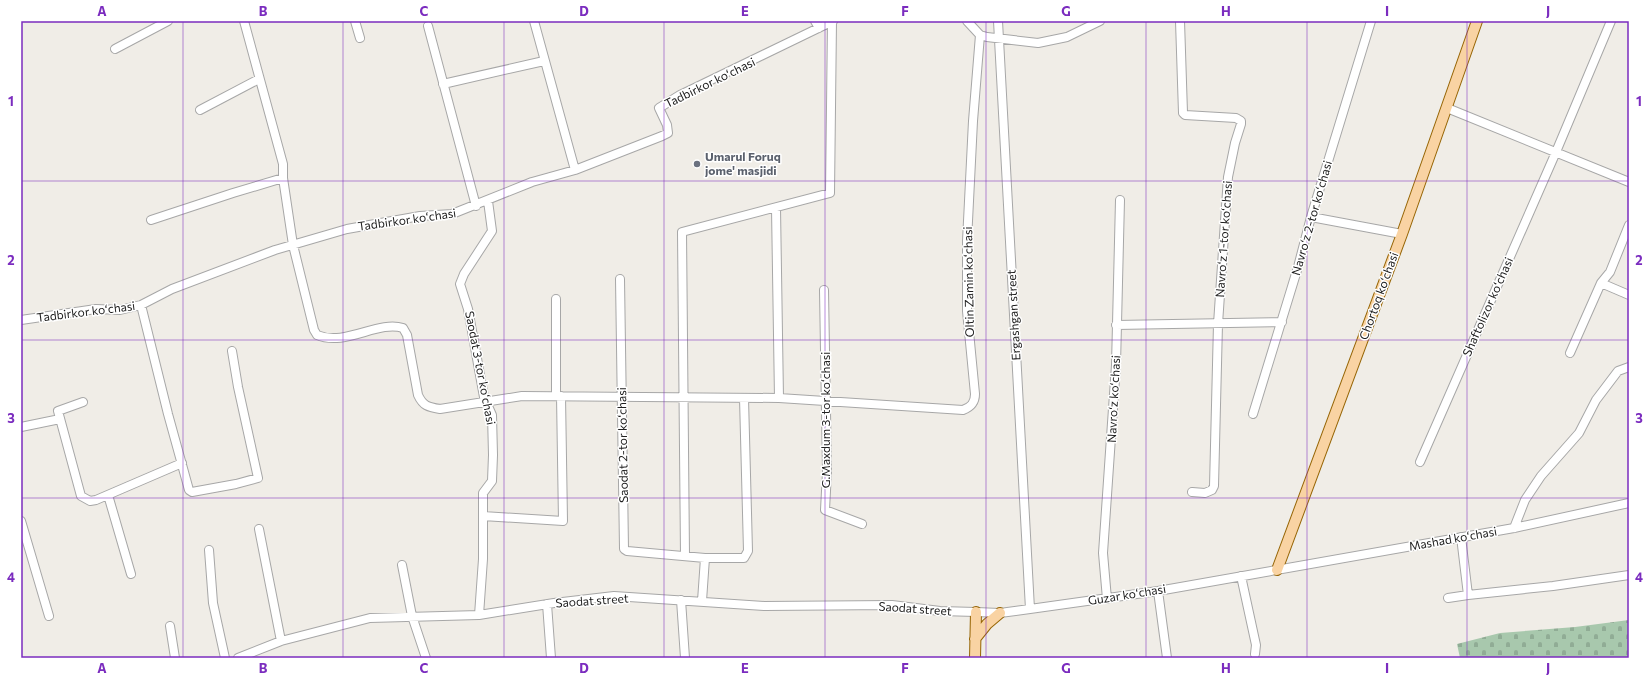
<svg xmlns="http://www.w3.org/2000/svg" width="1650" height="679" font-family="Commissioner,sans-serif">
<defs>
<pattern id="cemetery-stones" width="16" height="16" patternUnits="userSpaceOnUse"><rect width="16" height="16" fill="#a8c8ad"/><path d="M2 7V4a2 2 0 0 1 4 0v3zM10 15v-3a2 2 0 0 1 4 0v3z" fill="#90ac95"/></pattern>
</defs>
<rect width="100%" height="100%" fill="#f0ede7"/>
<path fill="url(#cemetery-stones)" d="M1629,620v38h-169l-3,-14 43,-11 75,-6z"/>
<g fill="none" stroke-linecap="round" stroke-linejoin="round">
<defs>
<path id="minor" d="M244,21l39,143v14l10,67 21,85 3,5c28,12 61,-15 86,-7l4,7 11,60c5,11 10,12 22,14l82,-13 257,2 184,12c8,-3 12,-7 12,-16l-8,-83v-70l6,-120 7,-86
M355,21l5,17
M534,21l41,149
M815,21l4,7
M967,21l13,14 7,2 51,6 29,-6 33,-16
M998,21l32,588
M1180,21l3,92 2,2 51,3 5,3v3l-6,19 -7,34 -10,147 -4,162 -2,4 -7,3 -13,-1
M428,26l48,180
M115,49l53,-28
M443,84l101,-23
M1447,108l182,74
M200,110l59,-31
M776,208l3,190
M1311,217l91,17
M151,220l82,-27 50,-15
M620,279l4,270 3,2 78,7h39l4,-7 -4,-153
M1601,283l28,12
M824,290l3,182 -2,38 37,14
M556,299v97
M141,305l27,109 21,76 3,2 44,-8 22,-6 -20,-91 -6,-36
M21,320l75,-11 24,1 21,-5 31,-16 103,-39 72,-21 73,-13 32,-2 80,-32 43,-12 87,-34 6,-3 -1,-8 -8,-17 21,-13 153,-74
M1116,325l166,-3
M1570,353l31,-70 9,-11 19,-47
M83,402l-25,9 23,85 9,5 6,-1 86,-37
M1253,414l45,-147 13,-50 60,-196
M21,427l39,-8
M1420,462l136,-310 55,-131
M108,495l23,79
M483,516l80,5 -2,-125
M21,521l28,95
M1514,528l11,-28 16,-24 38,-43 17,-33 22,-29 11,-4
M259,529l22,112
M1461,537l7,58 85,-9 76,-11
M209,550l4,53 12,55
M685,556l-3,-324 148,-39 2,-172
M402,565l10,51 14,42
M1241,576l15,69 -1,9
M1158,591l9,67
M1448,598l20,-3
M1107,599l-4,-46 13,-188 4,-165
M681,600l4,58
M702,601l3,-43
M547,604l4,54
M479,615l4,-56v-66l9,-12 1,-26 -1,-40 -8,-18 -16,-88 -8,-25 4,-10 28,-43 -4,-30
M170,626l5,32
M238,658l43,-17 89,-23 109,-3 75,-12 60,-7 150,10 128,-1 48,6 36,1 24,1 30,-4 128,-18 356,-63 115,-25"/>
<path id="major" d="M1277,570l125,-336 75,-213
M975,639l12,-15 13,-11
M975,658l1,-46"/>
</defs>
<use href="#minor" stroke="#a7a7a7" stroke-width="10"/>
<use href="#major" stroke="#966505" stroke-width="12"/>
<use href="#minor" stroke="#fff" stroke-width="8"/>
<use href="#major" stroke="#f9d3a3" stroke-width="10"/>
</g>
<path fill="none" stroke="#7b2cbf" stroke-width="1" stroke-opacity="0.55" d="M183,21v637M343,21v637M504,21v637M664,21v637M825,21v637M986,21v637M1146,21v637M1307,21v637M1467,21v637M21,181h1608M21,340h1608M21,498h1608"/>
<circle fill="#6b7280" stroke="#fff" stroke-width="1.5" cx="697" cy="164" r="4"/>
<g text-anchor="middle" stroke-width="3" stroke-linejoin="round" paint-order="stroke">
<g font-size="12" fill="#202020" stroke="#fff">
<text transform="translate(710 83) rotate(-26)" y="4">Tadbirkor koʻchasi</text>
<text transform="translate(1312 218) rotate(-74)" y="4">Navroʻz 2-tor koʻchasi</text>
<text transform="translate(407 220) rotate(-8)" y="4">Tadbirkor koʻchasi</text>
<text transform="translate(1224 239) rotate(-86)" y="4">Navroʻz 1-tor koʻchasi</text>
<text transform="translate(969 282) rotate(-91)" y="4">Oltin Zamin koʻchasi</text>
<text transform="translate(1379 296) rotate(-70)" y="4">Chortoq koʻchasi</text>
<text transform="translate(1488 307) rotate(-66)" y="4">Shaftolizor koʻchasi</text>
<text transform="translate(86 312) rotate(-7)" y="4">Tadbirkor koʻchasi</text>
<text transform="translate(1014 315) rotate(-93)" y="4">Ergashgan street</text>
<text transform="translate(480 368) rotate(79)" y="4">Saodat 3-tor koʻchasi</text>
<text transform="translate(1114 399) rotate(-87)" y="4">Navroʻz koʻchasi</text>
<text transform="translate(826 420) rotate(-90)" y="4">G.Maxdum 3-tor koʻchasi</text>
<text transform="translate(623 445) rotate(-91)" y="4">Saodat 2-tor koʻchasi</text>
<text transform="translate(1453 539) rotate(-10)" y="4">Mashad koʻchasi</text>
<text transform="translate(1127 595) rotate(-9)" y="4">Guzar koʻchasi</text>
<text transform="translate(592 601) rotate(-4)" y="4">Saodat street</text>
<text transform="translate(915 609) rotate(4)" y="4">Saodat street</text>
</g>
<g font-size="12" font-weight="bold" fill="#5b616d" stroke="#fff" text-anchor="start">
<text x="705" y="161">Umarul Foruq<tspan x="705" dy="14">jome' masjidi</tspan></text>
</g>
</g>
<rect width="1650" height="679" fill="none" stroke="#ffffff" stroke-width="44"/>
<rect x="22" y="22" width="1606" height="635" fill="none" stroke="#7b2cbf" stroke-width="1.5"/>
<g font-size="13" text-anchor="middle" font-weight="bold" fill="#7b2cbf">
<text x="102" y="16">A</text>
<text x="263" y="16">B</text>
<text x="424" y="16">C</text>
<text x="584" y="16">D</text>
<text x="745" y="16">E</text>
<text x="905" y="16">F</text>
<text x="1066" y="16">G</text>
<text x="1226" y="16">H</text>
<text x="1387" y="16">I</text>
<text x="1548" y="16">J</text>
<text x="11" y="106">1</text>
<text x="1639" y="106">1</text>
<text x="11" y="265">2</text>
<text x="1639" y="265">2</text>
<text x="11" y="423">3</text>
<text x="1639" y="423">3</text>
<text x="11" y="582">4</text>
<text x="1639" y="582">4</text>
<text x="102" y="673">A</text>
<text x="263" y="673">B</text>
<text x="424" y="673">C</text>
<text x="584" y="673">D</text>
<text x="745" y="673">E</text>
<text x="905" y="673">F</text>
<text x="1066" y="673">G</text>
<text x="1226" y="673">H</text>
<text x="1387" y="673">I</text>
<text x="1548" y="673">J</text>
</g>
</svg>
